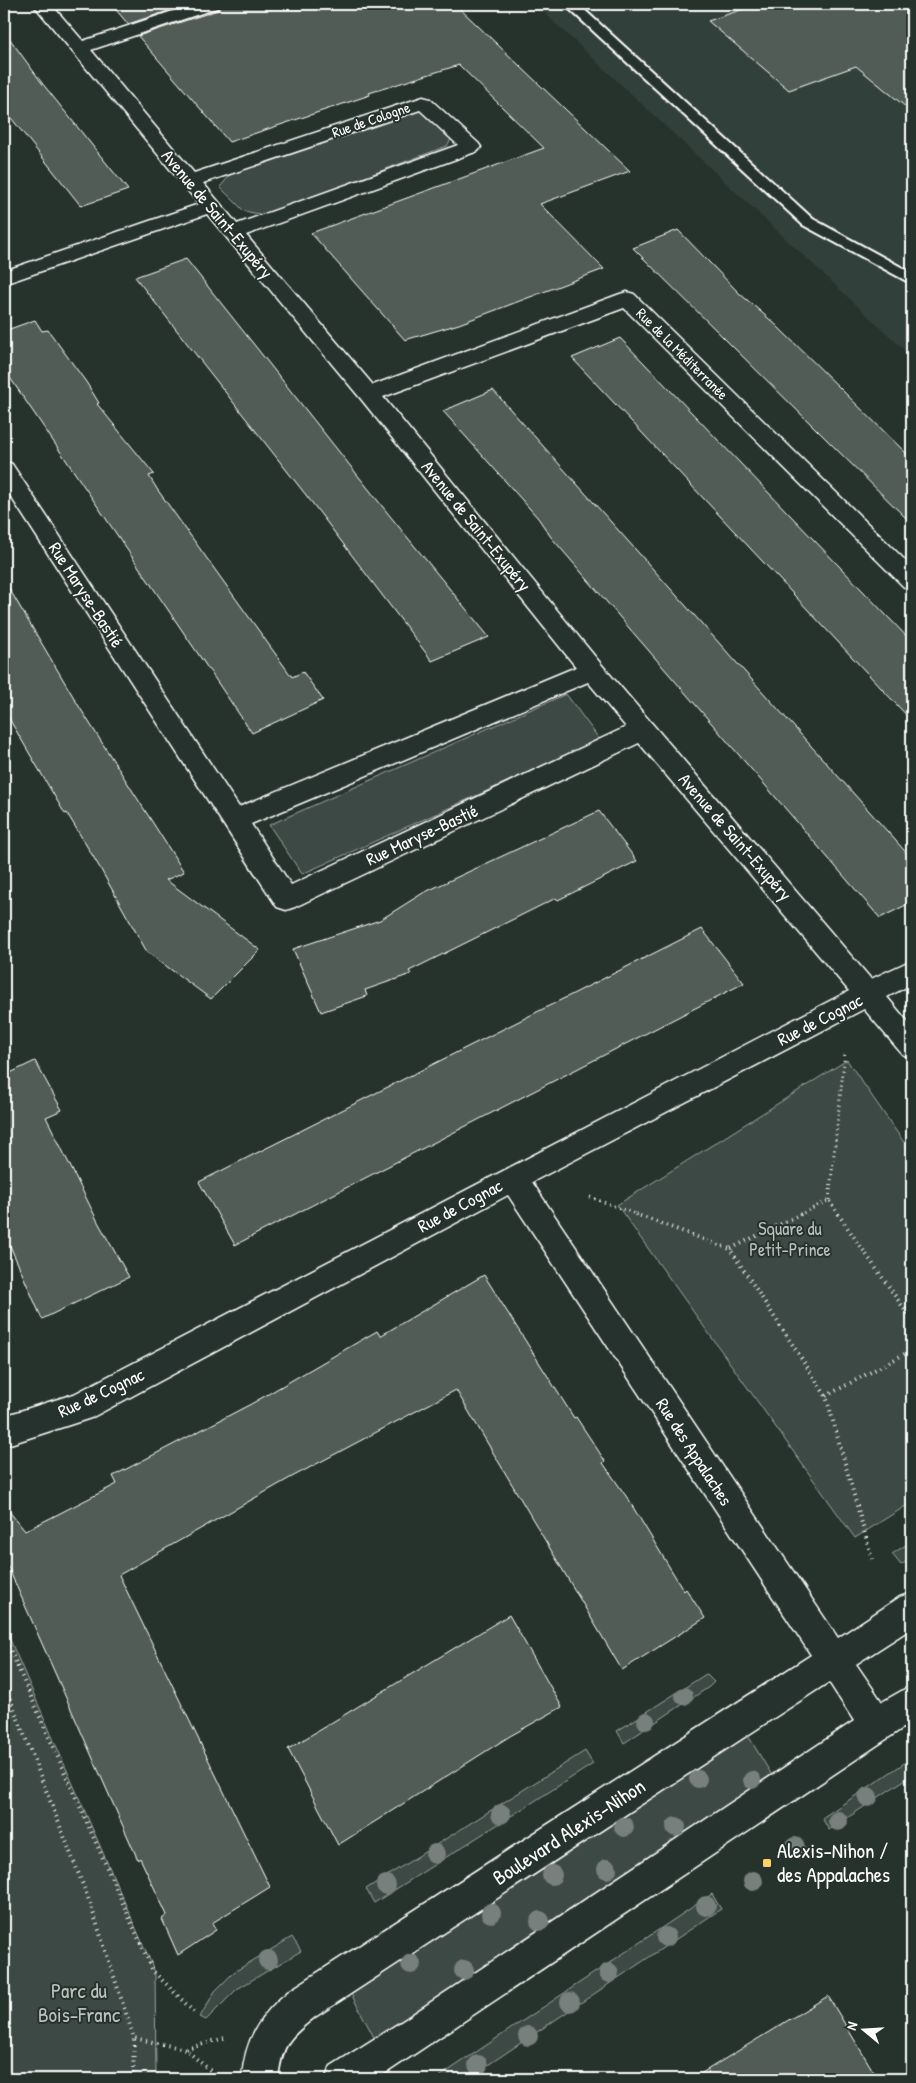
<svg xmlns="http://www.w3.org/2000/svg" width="916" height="2083" font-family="'Patrick Hand',sans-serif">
<rect width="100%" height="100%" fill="#26332d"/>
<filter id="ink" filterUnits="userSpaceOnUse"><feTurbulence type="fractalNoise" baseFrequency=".02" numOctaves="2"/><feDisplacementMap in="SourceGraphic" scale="10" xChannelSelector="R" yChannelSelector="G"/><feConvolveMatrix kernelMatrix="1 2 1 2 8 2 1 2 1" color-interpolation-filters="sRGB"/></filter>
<g filter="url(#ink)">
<path fill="#333f3a" d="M535,4h377v353z"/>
<path fill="#3e4944" stroke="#9ea4a2" d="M418,110l20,5 17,18 -8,13 -183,69 -20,-4 -24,-24 11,-13z
M566,694l34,46 -298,134 -33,-49z
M847,1060l65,94v348l-57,36 -238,-333z
M912,1541v17l-11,7 -9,-11z
M4,1626l151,346 1,107h-152z
M706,1674l8,8 -5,5 -85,56 -7,-12z
M747,1734l26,43 -397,264 -26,-49z
M585,1751l8,13 -219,139 -8,-14z
M912,1758v17l-83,55 -7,-12z
M712,1894l9,15 -254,170h-31z
M292,1937l9,14 -64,38 -31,31 -6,-3 15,-26 19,-19z"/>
<path fill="#515c57" stroke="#fff" d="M111,4h78l-61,20z
M222,4h233l175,167 -90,33 64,65 -145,55 -54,16 -94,-107 233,-85 -85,-83 -90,28 1,2 -141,47 -91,-106 80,-26z
M758,4h154v108l-56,-46 -67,24 -81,-69z
M4,31l38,52 86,107 -47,16 -77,-97z
M678,230l61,63 36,31 137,135v65l-279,-276z
M186,259l204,257 99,121 -57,24 -119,-157 -178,-227z
M35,320l7,11 6,-1 38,52 13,21 -2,1 57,70 -5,2 8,13 135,188 11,-5 20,28 -71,33 -248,-364v-38z
M620,338l292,304v79l-340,-363z
M493,390l419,469v43l-32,16 -250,-289 -79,-92 -13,-19 -95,-107z
M4,580l76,128 104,164 -18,8 94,70 -49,49 -64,-47 -47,-84 -33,-55 -2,1 -61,-104z
M599,811l38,50 -79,39 -2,-2 -147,73 2,3 -46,16 2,6 -46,16 -28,-63 87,-29 43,-27z
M702,929l42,54 -509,262 -36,-63z
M35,1061l27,49 -16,7 52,105 31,55 -87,42 -38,-87v-156z
M484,1275l90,143 2,-1 29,44 -2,2 25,36 56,92 2,-2 19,29 -83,52 -166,-280 -166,88 -171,97 151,312 -58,36 4,7 -38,25 -16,-36 5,-4 -27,-57 -2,2 -134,-302v-53l21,26 92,-47 -4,-8 138,-72 126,-73 3,5z
M509,1615l53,92 -52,29 -172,109 -50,-96z
M828,1996l50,83h-186z"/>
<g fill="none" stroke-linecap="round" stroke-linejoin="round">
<defs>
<path id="lane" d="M564,4h14l235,215 99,54v11l-109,-59z"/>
<path id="street" d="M33,4h18l32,37 111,-37h26l-3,4 -126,42 103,123 229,-76 7,2 48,44 3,4 -3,4 -232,84 127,150 247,-91 7,-2 7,2 278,273v22l-8,-2 -280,-279 -241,89 218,267 270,315 41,-19v24l-25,13 25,30v31l-10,-4 -38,-45 -332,173 306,456 62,-41 12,-4v35l-56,36 26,38 30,-17v37l-535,357h-52l6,-13 73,-46 450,-299 -25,-39 -514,335c-27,21 -33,28 -37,62h-36c2,-38 18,-65 47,-88l522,-336 -303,-460 -417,223 -87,28v-30l70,-22 775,-403 -210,-248 -344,164 -9,3 -9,-3 -273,-421v-25l8,3 227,343 337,-140 -215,-268 -154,-185 -203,70v-13l195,-67zM420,110l38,35 -221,79 -34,-41zM588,682l38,45 -335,158 -40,-61z"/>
</defs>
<use href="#lane" stroke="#fff" stroke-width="4"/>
<use href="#street" stroke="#fff" stroke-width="3"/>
<path stroke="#fff" stroke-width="3" stroke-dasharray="1 4" stroke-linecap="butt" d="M590,1197l48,18
M829,1200l16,-148
M799,1215l30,-15 10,15"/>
<path stroke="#fff" stroke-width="4" stroke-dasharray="1 4.5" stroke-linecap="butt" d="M635,1214l95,35
M801,1214l-71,35 96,147 46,163
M838,1214l74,106
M826,1396l86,-46
M4,1636l149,335 42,42
M4,1683l86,220 44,135 51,11 35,30
M186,2049l42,-12
M133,2079l1,-41"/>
<use href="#lane" fill="#26332d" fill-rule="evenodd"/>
<use href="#street" fill="#26332d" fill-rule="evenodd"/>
</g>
<g fill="#78807d">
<circle cx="684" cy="1696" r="9"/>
<circle cx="646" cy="1721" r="9"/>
<circle cx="698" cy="1779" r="9"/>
<circle cx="752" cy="1780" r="9"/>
<circle cx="868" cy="1797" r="10"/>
<circle cx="501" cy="1814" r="10"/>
<circle cx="838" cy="1821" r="10"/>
<circle cx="624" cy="1827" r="10"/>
<circle cx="676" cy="1827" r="10"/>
<circle cx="795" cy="1847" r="10"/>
<circle cx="435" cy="1854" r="10"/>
<circle cx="607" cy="1869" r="10"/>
<circle cx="552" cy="1875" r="10"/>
<circle cx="753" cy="1881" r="10"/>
<circle cx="386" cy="1885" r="10"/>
<circle cx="706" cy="1906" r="10"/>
<circle cx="491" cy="1913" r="10"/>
<circle cx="540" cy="1921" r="10"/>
<circle cx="666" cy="1937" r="10"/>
<circle cx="268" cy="1960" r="10"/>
<circle cx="411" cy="1964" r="10"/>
<circle cx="464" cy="1970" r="10"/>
<circle cx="609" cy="1973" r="10"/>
<circle cx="570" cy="2002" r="10"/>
<circle cx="528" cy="2036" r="10"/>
<circle cx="478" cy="2065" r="10"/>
</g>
</g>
<rect fill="#ffd166" stroke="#26332d" stroke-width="2" x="762" y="1858" width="10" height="10" rx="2.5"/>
<g text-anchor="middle" stroke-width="4" stroke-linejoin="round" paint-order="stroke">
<g font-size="15" fill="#fff" stroke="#26332d">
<text transform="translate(371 120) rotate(-19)" y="5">Rue de Cologne</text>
<text transform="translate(682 354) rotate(45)" y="5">Rue de la Méditerranée</text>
</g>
<g font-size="18" fill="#fff" stroke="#26332d">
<text transform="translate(217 214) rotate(50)" y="6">Avenue de Saint-Exupéry</text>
<text transform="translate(476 526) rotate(51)" y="6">Avenue de Saint-Exupéry</text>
<text transform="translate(86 595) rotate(57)" y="6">Rue Maryse-Bastié</text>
<text transform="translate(422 835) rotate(-25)" y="6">Rue Maryse-Bastié</text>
<text transform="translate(735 837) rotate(49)" y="6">Avenue de Saint-Exupéry</text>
<text transform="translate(820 1020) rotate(-27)" y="6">Rue de Cognac</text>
<text transform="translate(460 1206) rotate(-28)" y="6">Rue de Cognac</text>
<text transform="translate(101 1393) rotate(-25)" y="6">Rue de Cognac</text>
<text transform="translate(694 1452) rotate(57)" y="6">Rue des Appalaches</text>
</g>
<g font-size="18" fill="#bbbfbe" stroke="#26332d">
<text x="790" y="1235">Square du<tspan x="790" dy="21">Petit-Prince</tspan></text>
</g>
<g font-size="21" fill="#fff" stroke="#26332d">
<text transform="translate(569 1832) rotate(-33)" y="7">Boulevard Alexis-Nihon</text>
</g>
<g font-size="21" fill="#fff" stroke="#26332d" text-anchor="start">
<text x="777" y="1858">Alexis-Nihon /<tspan x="777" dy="24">des Appalaches</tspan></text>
</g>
<g font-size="21" fill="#bbbfbe" stroke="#26332d">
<text x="79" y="1998">Parc du<tspan x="79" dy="24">Bois-Franc</tspan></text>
</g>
</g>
<rect width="916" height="2083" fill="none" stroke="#26332d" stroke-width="20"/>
<rect x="10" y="10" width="896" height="2063" fill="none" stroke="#fff" stroke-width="2" filter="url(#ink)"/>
<g transform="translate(864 2030) rotate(288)" stroke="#26332d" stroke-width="4" paint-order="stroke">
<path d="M0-4L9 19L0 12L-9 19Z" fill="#ffffff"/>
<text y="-8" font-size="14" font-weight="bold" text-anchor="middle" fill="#ffffff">N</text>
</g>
</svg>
